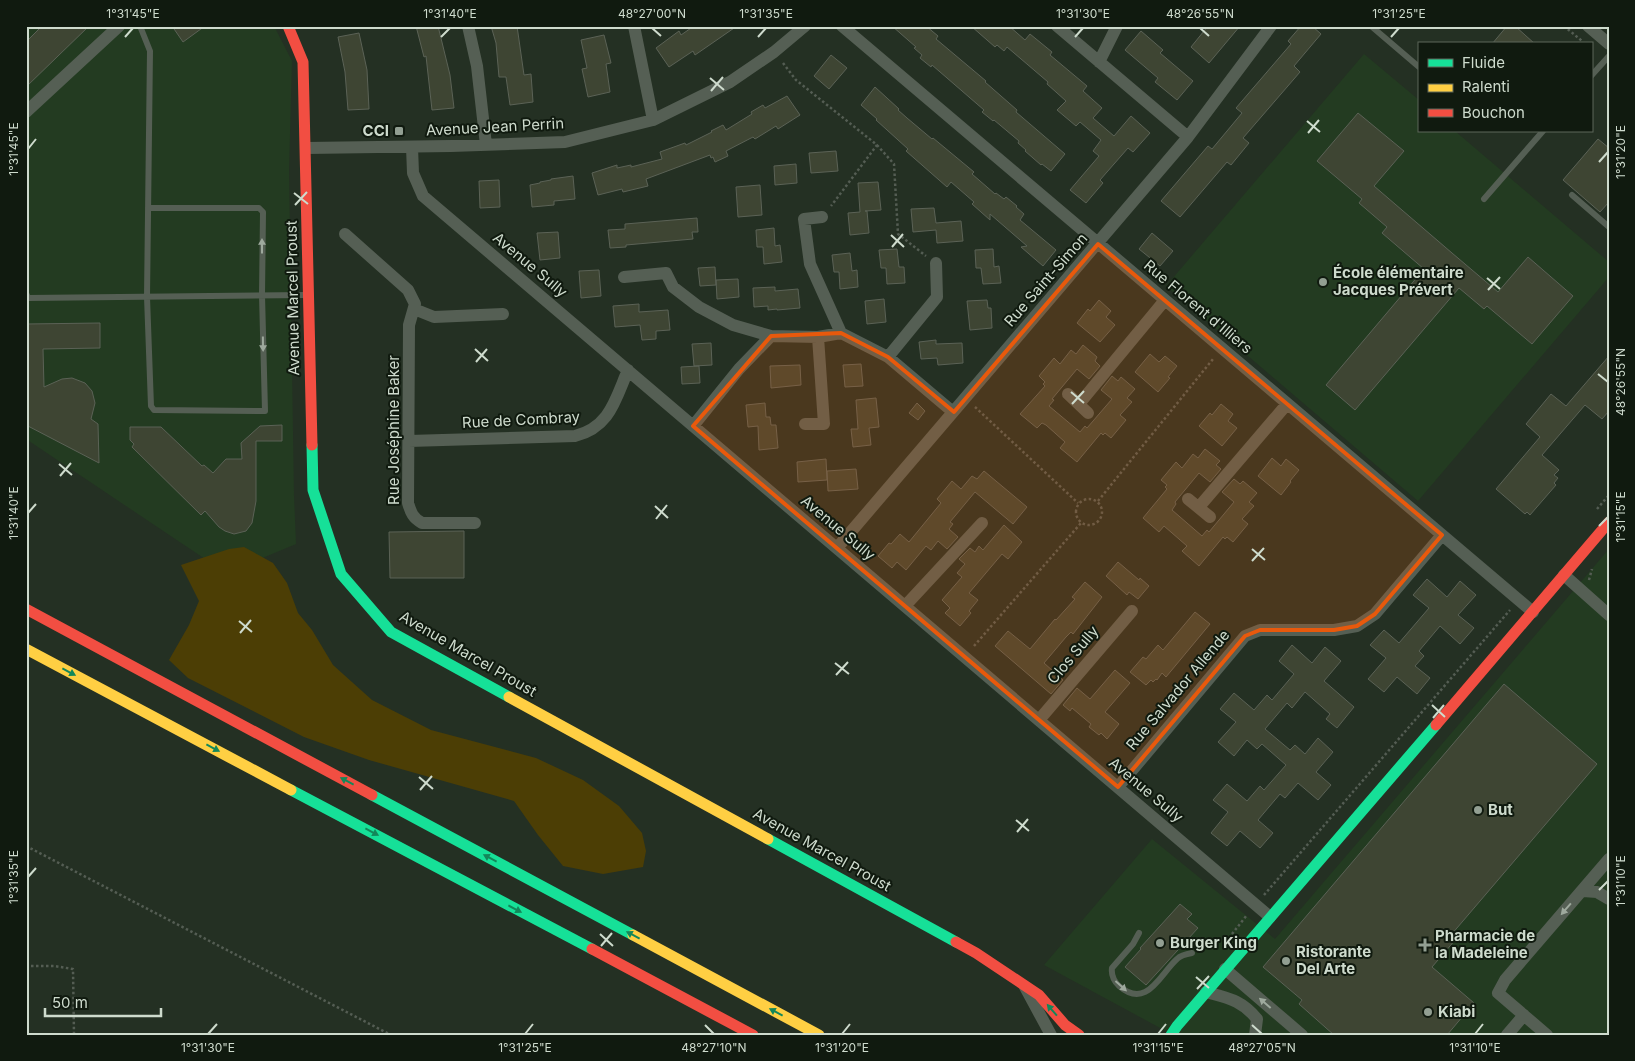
<svg xmlns="http://www.w3.org/2000/svg" width="1635" height="1061" font-family="Inter,sans-serif">
<rect width="100%" height="100%" fill="#243023"/>
<path fill="#233b21" d="M26,26h248l18,35 -3,109 5,326 2,48 -70,29 -200,-134z
M1364,54l55,46v31h36l154,131v15l-191,224 -252,-215z
M1609,549v486h-436l-129,-70 108,-126 123,100z"/>
<path fill="#4c3e05" d="M244,547l29,16 14,20 11,30 14,17 21,35 39,35 59,30 105,28 47,22 36,26 23,27 4,18 -3,16 -40,7 -40,-8 -25,-31 -24,-34 -145,-41 -65,-23 -116,-59 -19,-18 20,-35 10,-24 -18,-36 48,-16z"/>
<path fill="#3e4533" stroke="#5b6256" d="M42,26h47l-63,61v-45z
M172,26h33l-22,16z
M416,26h22l12,49 4,33 -22,2 -6,-54 -2,1z
M491,26h26l7,49 7,-1 2,28 -23,3 -4,-28h-7l-3,-34z
M694,26h43l-42,29 -2,-4 -24,16 -13,-19 23,-17 2,4z
M892,26h34l12,10 -2,3 50,42 -1,1 32,28 -1,2 49,42 -14,17 -9,-7 -1,1 -16,-14 1,-1 -8,-7 1,-2 -25,-21 -1,1 -11,-9 2,-2 -52,-45 -1,2 -11,-9 2,-3 -8,-7 2,-1z
M971,26h38l16,14 5,-6 22,18 -2,3 37,31 -4,5 19,17 -9,10 21,18 17,-20 19,17 -17,19 -5,-4 -28,32 3,3 -17,20 -16,-13 29,-34 -6,-5 8,-11 -21,-18 -4,4 -19,-16 9,-9 -19,-17 1,-2 -41,-35 -3,4 -7,-6 -2,2z
M1208,26h32l-31,37 -18,-16z
M1301,26h11l9,8 -27,32 6,6 -57,66 6,5 -18,22 -4,-3 -47,55 -19,-16 47,-55 4,3 30,-36 -6,-5 55,-64 -3,-3z
M1507,26h8l20,18h-43z
M1141,31l22,19 -3,3 33,28 -16,19 -22,-18 3,-4 -33,-28z
M359,33l8,37 2,39 -21,1 -3,-38 -7,-35z
M604,35l7,28 -5,1 4,28 -22,5 -6,-28 5,-1 -6,-28z
M831,55l16,13 -18,21 -15,-13z
M875,87l24,22 -1,1 9,8 25,21 1,-1 41,34 -2,2 23,20 1,-1 8,6 2,-2 11,9 -1,1 8,7 -4,6 36,30 -13,16 -22,-19 6,-1 -37,-32v6l-18,-16 2,-2 -23,-20 -4,5 -41,-36 2,-2 -32,-29 1,-1 -16,-14z
M787,96l13,19 -22,14 -2,-3 -21,13 -2,-2 -27,14 2,5 -13,6 -2,-5 -2,1 -1,-3 -64,24 2,7 -25,6 -1,-3 -24,6 -6,-22 25,-8v3l14,-3v2l31,-8 -2,-7 25,-9 1,2 26,-13 -1,-1 12,-6 3,5 26,-16 -1,-2 12,-7 2,3z
M1358,113l46,38 -30,35 78,67 46,39 30,-35 45,39 -41,48 -45,-38 -3,3 -25,-21 -104,122 -29,-25 98,-116 -42,-36 5,-6 -28,-24 3,-4 -45,-38z
M1598,139l11,9v54l-9,10 -37,-32z
M836,151l2,20 -27,2 -2,-20z
M796,164l1,19 -22,2 -1,-19z
M573,176l2,23 -21,2v4l-22,2 -2,-22 10,-2v-1l11,-2v-1z
M499,180l1,27 -20,1 -1,-27z
M878,182l3,28 -16,1h2l2,22 -19,2 -2,-22 12,-1 -2,-29z
M760,185l2,30 -24,2 -2,-30z
M934,208l2,15 25,-2 2,20 -26,2 -1,-13 -23,2 -2,-23z
M697,218l1,14h-6l1,7 -67,6v2l-16,1 -2,-18 17,-1v-5z
M774,228l1,18 5,-1 2,17 -18,2 -1,-17h-6l-1,-17z
M558,232l2,26 -20,2 -3,-27z
M1152,233l21,18 -13,15 -21,-17z
M897,249l2,18h5l1,16 -18,1 -1,-16h-5l-2,-18z
M993,249l1,18 5,-1 2,17 -18,1 -2,-16h-5l-1,-18z
M850,253l2,18 5,-1 1,17 -18,2 -1,-17h-5l-2,-17z
M715,267l1,18 -16,1 -2,-18z
M599,270l2,26 -20,2 -2,-27z
M738,279l1,18 -22,2 -1,-19z
M775,287v4l23,-2 2,19 -23,2v-1l-9,1v-4l-14,1 -1,-19z
M884,299l2,23 -19,2 -2,-23z
M987,300l1,8h3l1,20 -22,2 -3,-29z
M1099,300l12,11 -5,6 9,8 -15,17 -23,-19 11,-14 2,2z
M639,304v8l29,-2 2,20 -14,1v8l-14,1 -2,-15 -25,2 -2,-21z
M100,323v25l-57,1 1,38 18,-8 10,-1 13,5 7,8 3,12 -4,16 7,5 1,39 -73,-38v-101z
M936,340v4l26,-1 1,20 -25,2 -1,-7 -16,1 -2,-17z
M711,343l1,22 -18,1 -2,-22z
M1083,345l14,12 -2,4 5,5 -11,13 -12,-10 -25,30 2,1 -5,6 31,26 5,-6 2,2 25,-29 -11,-9 11,-14 6,5 3,-4 14,12 -8,9 5,4 -12,13 6,5 -15,18 -6,-5 -2,2 -2,-2 -24,29 -17,-14 5,-6 -19,-17 -4,-2 -5,5 -17,-14 25,-28 -2,-2 2,-2 -6,-6 15,-18 6,6 11,-14 5,4z
M1150,354l9,8 6,-6 12,10 -9,11 2,1 -12,14 -23,-20z
M1609,356v55l-7,8 -17,-14 -43,50 17,15 -5,5 4,3 -4,5 2,2 -26,30 -3,-3 -2,2 -29,-25 44,-52 -14,-13 25,-30 15,12z
M861,364l2,22 -18,1 -2,-22z
M800,365l1,20 -30,3 -1,-22z
M699,366l1,17 -18,1 -1,-17z
M876,398l3,29 -10,1 2,17 -18,2 -2,-18h7l-2,-29z
M765,403l1,14h4l1,8h5l2,23 -19,2 -1,-24 -10,1 -2,-22z
M917,403l8,8 -7,9 -9,-7z
M1221,404l12,10 -5,7 9,7 -15,18 -23,-20 11,-13 2,2z
M282,425v16h-26v60l-4,22 -6,8 -12,3 -9,-3 -6,-4 -14,-16 -4,4 -69,-68 2,-3 -4,-4v-13h31l41,39 2,-1 9,8 13,-14h16l-1,-16 19,-17z
M1205,449l15,12 -4,4 5,4 -11,13 -11,-9 -24,29 1,2 -4,6 30,26 5,-6 2,2 25,-30 -12,-10 12,-13 6,5 3,-3 14,12 -8,9 5,4 -12,13 6,5 -15,18 -6,-5 -2,2 -2,-2 -24,29 -17,-15 5,-5 -23,-20 -5,6 -16,-14 24,-29 -2,-2 2,-2 -6,-5 15,-18 6,6 11,-14 5,4z
M1272,458l9,8 5,-7 13,11 -9,11 1,1 -10,13 -23,-19z
M826,459l1,21 -29,2 -1,-20z
M856,469l2,20 -30,2 -1,-20z
M984,471l43,36 -14,17 -38,-32 -25,30 3,2 -4,5 9,8 -11,12 -9,-8 -7,9 -5,-4 -20,24 -9,-8 -5,6 -14,-12 11,-13 2,1 9,-10 9,8 32,-39 -4,-4 15,-18 9,8 11,-13 5,3z
M1004,525l18,17 -14,17 -6,-5 -33,39 9,7 -9,11 2,2 -11,13 -15,-13 5,-5 -8,-8 20,-23 -5,-4 8,-9 -6,-5 11,-11 5,4 4,-6 4,4z
M464,531v47h-74l-1,-46z
M1118,562l21,18 1,-2 9,8 -11,13 -9,-7 -2,3 -21,-19z
M1427,579l20,18 13,-16 16,14 -18,20 16,13 -14,16 -20,-18 -21,25 5,5 -9,10 15,12 -13,16 -20,-17 -13,15 -16,-13 18,-21 -16,-13 14,-15 15,13 30,-35 -16,-13z
M1085,582l17,15 -29,37 -2,-2 -5,5 -22,26 19,17 -12,14 -56,-48 13,-15 22,18 25,-30 1,1 19,-21 -3,-2z
M1195,612l15,12 -44,53 -4,-4 -5,7 -1,-1 -3,3 -2,-2 -5,5 -16,-13 13,-15 3,2 12,-14 5,5z
M1292,645l20,18 13,-16 16,14 -17,20 30,26 -17,21 -11,-9 4,-5 -25,-22 -13,16 -5,-5 -22,26 25,21 5,-5 10,9 13,-16 15,14 -17,20 15,13 -13,15 -20,-17 -13,15 -5,-4 -22,26 15,13 -13,15 -20,-17 -13,15 -16,-13 17,-21 -15,-12 14,-16 20,17 13,-15 4,4 22,-25 -24,-21 -5,5 -10,-9 -13,16 -16,-14 18,-20 -16,-13 14,-16 20,17 13,-15 5,5 22,-26 -15,-13z
M1115,670l15,13 -25,29 14,12 -12,15 -6,-6 -2,2 -10,-8 2,-3 -19,-16 -2,3 -7,-6 14,-17 13,11z
M1504,684l93,80 -146,171 5,4 -24,28 42,36 -27,32h-113l-35,-31 3,-4 -39,-33z
M1180,904l12,10 -5,5 11,9 -52,57 -21,-18 16,-18 -1,-1z"/>
<g fill="none" stroke-linecap="round" stroke-linejoin="round">
<path stroke="#545d53" stroke-width="2.5" stroke-dasharray="2.5 2.5" stroke-linecap="butt" d="M1564,26l18,15
M783,63l13,17 81,65 -46,61
M877,145l17,19 4,70 28,22
M975,407l103,96
M1076 512a13 13 0 1 1 26 0a13 13 0 1 1-26 0Z
M1098,501l115,-142
M1597,509l12,-14
M1589,580l3,-11
M974,646l107,-123
M26,846l365,189
M1264,895l246,-285
M1232,934l15,-19
M26,966h28l19,3 1,66"/>
<path stroke="#555f54" stroke-width="6" d="M140,26l10,25 -3,246 4,109 3,4 111,1 -3,-116 1,-83 -4,-4h-111
M1371,26l48,41
M1591,76l18,-20
M1572,195l37,32
M1484,199l59,-68
M26,293l2,5 279,-3
M1139,933l-6,11 -21,24c-1,7 2,13 7,18 28,24 41,-12 58,-27 4,-4 9,-5 15,-6"/>
<path stroke="#555f54" stroke-width="12" d="M468,26l9,40 9,79
M634,26l19,94
M842,26l691,586
M1057,26l131,111
M1588,26l21,18
M1099,62l18,-36
M26,112l93,-86
M412,147l1,26 10,23 847,721
M306,148l145,-2 114,-4 88,-22 77,-38 44,-30 31,-26
M822,217l-18,2 6,45 31,69
M345,234l63,56 7,14 -6,21 -1,178c3,10 5,15 14,20h53
M624,277l42,-4 7,14 26,20 34,18 38,11
M414,309l20,8 69,-3
M888,357l49,-60 -1,-34
M1068,394l20,19
M1079,404l86,-104
M805,424h19l-6,-87
M693,426l46,-57 32,-33 47,1 23,-4 47,24 65,55
M409,441l166,-5c35,-9 40,-36 53,-66
M1188,499l22,18
M1199,507l88,-103
M837,548l351,-411 83,-111
M1564,575l45,40
M905,606l77,-83
M1039,720l93,-109
M1118,787l127,-151 15,-6h74l23,-4 18,-12 67,-79
M1583,891l14,1 12,7
M1225,969l77,66
M1025,987l26,48
M1206,992c22,6 36,8 51,27l-2,16
M1507,1035l17,-20
M1547,1035l-49,-42 7,-13 104,-121"/>
<path stroke="#16e098" stroke-width="11" d="M312,445l1,45 28,84 50,58 118,65
M291,790l301,159
M372,795l261,140
M768,839l188,103
M1171,1035l6,-9 259,-301"/>
<path stroke="#ffcf43" stroke-width="11" d="M26,649l265,141
M509,697l259,142
M633,935l186,100"/>
<path stroke="#f24e42" stroke-width="11" d="M288,26l15,36 9,383
M26,609l346,186
M1436,725l173,-203
M956,942l20,11 63,42 26,30 14,10
M592,949l161,86"/>
</g>
<defs><path id="oneway-solid" d="M-6-.8H1V-3.2L6.5 0L1 3.2V.8H-6Z" transform="scale(1.25)"/></defs>
<g fill="#9ea99d">
<use href="#oneway-solid" transform="translate(262 246) rotate(-90)"/>
<use href="#oneway-solid" transform="translate(263 344) rotate(89)"/>
<use href="#oneway-solid" transform="translate(1566 909) rotate(131)"/>
<use href="#oneway-solid" transform="translate(1121 986) rotate(42)"/>
<use href="#oneway-solid" transform="translate(1265 1003) rotate(-139)"/>
</g>
<g fill="#13875a">
<use href="#oneway-solid" transform="translate(69 672) rotate(28)"/>
<use href="#oneway-solid" transform="translate(213 748) rotate(28)"/>
<use href="#oneway-solid" transform="translate(347 781) rotate(-152)"/>
<use href="#oneway-solid" transform="translate(372 832) rotate(28)"/>
<use href="#oneway-solid" transform="translate(490 858) rotate(-152)"/>
<use href="#oneway-solid" transform="translate(515 909) rotate(28)"/>
<use href="#oneway-solid" transform="translate(633 935) rotate(-152)"/>
<use href="#oneway-solid" transform="translate(1052 1010) rotate(-131)"/>
<use href="#oneway-solid" transform="translate(776 1012) rotate(-152)"/>
</g>
<path fill="#e8590c" fill-opacity="0.2" stroke="#e8590c" stroke-width="4" stroke-linejoin="round" d="M1098,244l344,291 -67,79 -18,12 -23,4h-74l-15,6 -127,151 -425,-361 78,-90 70,-3 47,24 66,55z"/>
<path fill="none" stroke="#cedbcd" stroke-width="2" d="M652,28l9,8M1200,28l9,8M125,37l8,-9M441,37l9,-9M758,37l8,-9M1075,37l8,-9M1391,37l8,-9M710,78l14,12M711,91l12,-14M1307,121l13,11M1308,133l11,-13M28,149l8,-10M1599,162l9,-10M294,193l14,11M295,205l12,-13M891,235l13,12M892,247l11,-13M1487,278l13,11M1488,290l12,-13M475,349l13,12M476,362l11,-13M1598,374l10,8M1071,392l13,11M1072,404l12,-13M59,464l13,11M60,476l11,-13M655,506l13,12M28,513l8,-9M656,519l11,-14M1599,526l9,-9M1252,549l13,11M1252,561l12,-13M239,621l13,11M240,633l11,-13M835,663l14,11M836,675l12,-13M1432,705l13,12M1433,718l11,-13M419,777l14,12M420,790l12,-14M1016,820l13,11M1017,832l11,-13M28,877l8,-9M1599,890l9,-9M600,934l13,12M601,946l11,-13M1196,977l13,11M1197,989l12,-13M705,1025l9,9M1252,1025l10,9M208,1034l9,-10M525,1034l8,-10M842,1034l8,-10M1158,1034l8,-10M1475,1034l8,-10"/>
<g fill="#929f92" stroke="#101a0f" stroke-width="2">
<rect x="394" y="126" width="10" height="10" rx="2.5"/>
<circle cx="1323" cy="282" r="5"/>
<circle cx="1478" cy="810" r="5"/>
<circle cx="1160" cy="943" r="5"/>
<path d="M1422.5 937.5h5v5h5v5h-5v5h-5v-5h-5v-5h5z"/>
<circle cx="1286" cy="961" r="5"/>
<circle cx="1428" cy="1012" r="5"/>
</g>
<g text-anchor="middle" stroke-width="4" stroke-linejoin="round" paint-order="stroke">
<g font-size="15" fill="#cedbcd" stroke="#101a0f">
<text transform="translate(495 127) rotate(-3)" y="5">Avenue Jean Perrin</text>
<text transform="translate(530 265) rotate(40)" y="5">Avenue Sully</text>
<text transform="translate(1046 280) rotate(-49)" y="5">Rue Saint-Simon</text>
<text transform="translate(293 298) rotate(-91)" y="5">Avenue Marcel Proust</text>
<text transform="translate(1198 307) rotate(40)" y="5">Rue Florent d'Illiers</text>
<text transform="translate(521 420) rotate(-3)" y="5">Rue de Combray</text>
<text transform="translate(394 430) rotate(-90)" y="5">Rue Joséphine Baker</text>
<text transform="translate(838 528) rotate(40)" y="5">Avenue Sully</text>
<text transform="translate(468 654) rotate(30)" y="5">Avenue Marcel Proust</text>
<text transform="translate(1073 655) rotate(-50)" y="5">Clos Sully</text>
<text transform="translate(1178 690) rotate(-50)" y="5">Rue Salvador Allende</text>
<text transform="translate(1146 790) rotate(40)" y="5">Avenue Sully</text>
<text transform="translate(822 850) rotate(29)" y="5">Avenue Marcel Proust</text>
</g>
<g font-size="15" font-weight="bold" fill="#cedbcd" stroke="#101a0f" text-anchor="start">
<text x="389" y="136" text-anchor="end">CCI</text>
<text x="1333" y="278">École élémentaire<tspan x="1333" dy="17">Jacques Prévert</tspan></text>
<text x="1488" y="815">But</text>
<text x="1435" y="941">Pharmacie de<tspan x="1435" dy="17">la Madeleine</tspan></text>
<text x="1170" y="948">Burger King</text>
<text x="1296" y="957">Ristorante<tspan x="1296" dy="17">Del Arte</tspan></text>
<text x="1438" y="1017">Kiabi</text>
</g>
</g>
<rect width="1635" height="1061" fill="none" stroke="#101a0f" stroke-width="55"/>
<rect x="1418" y="42" width="175" height="90" fill="#101a0f" stroke="#5c675b"/>
<rect x="1428" y="59" width="25" height="8" fill="#16e098" stroke="#5c675b"/>
<text x="1462" y="68" font-size="15" fill="#cedbcd">Fluide</text>
<rect x="1428" y="84" width="25" height="8" fill="#ffcf43" stroke="#5c675b"/>
<text x="1462" y="92" font-size="15" fill="#cedbcd">Ralenti</text>
<rect x="1428" y="109" width="25" height="8" fill="#f24e42" stroke="#5c675b"/>
<text x="1462" y="118" font-size="15" fill="#cedbcd">Bouchon</text>
<path d="M45 1008v8h116v-8" fill="none" stroke="#cedbcd" stroke-width="2.5"/>
<text x="52" y="1008" font-size="15" fill="#cedbcd" stroke="#101a0f" stroke-width="4" paint-order="stroke">50 m</text>
<rect x="28" y="28" width="1580" height="1006" fill="none" stroke="#cedbcd" stroke-width="2"/>
<g font-size="12" text-anchor="middle" fill="#cedbcd">
<text x="133" y="18">1°31'45"E</text>
<text x="450" y="18">1°31'40"E</text>
<text x="652" y="18">48°27'00"N</text>
<text x="766" y="18">1°31'35"E</text>
<text x="1083" y="18">1°31'30"E</text>
<text x="1200" y="18">48°26'55"N</text>
<text x="1399" y="18">1°31'25"E</text>
<text transform="translate(14 149) rotate(-90)" y="4">1°31'45"E</text>
<text transform="translate(1621 152) rotate(-90)" y="4">1°31'20"E</text>
<text transform="translate(1621 382) rotate(-90)" y="4">48°26'55"N</text>
<text transform="translate(14 513) rotate(-90)" y="4">1°31'40"E</text>
<text transform="translate(1621 517) rotate(-90)" y="4">1°31'15"E</text>
<text transform="translate(14 877) rotate(-90)" y="4">1°31'35"E</text>
<text transform="translate(1621 881) rotate(-90)" y="4">1°31'10"E</text>
<text x="208" y="1052">1°31'30"E</text>
<text x="525" y="1052">1°31'25"E</text>
<text x="714" y="1052">48°27'10"N</text>
<text x="842" y="1052">1°31'20"E</text>
<text x="1158" y="1052">1°31'15"E</text>
<text x="1262" y="1052">48°27'05"N</text>
<text x="1475" y="1052">1°31'10"E</text>
</g>
</svg>
